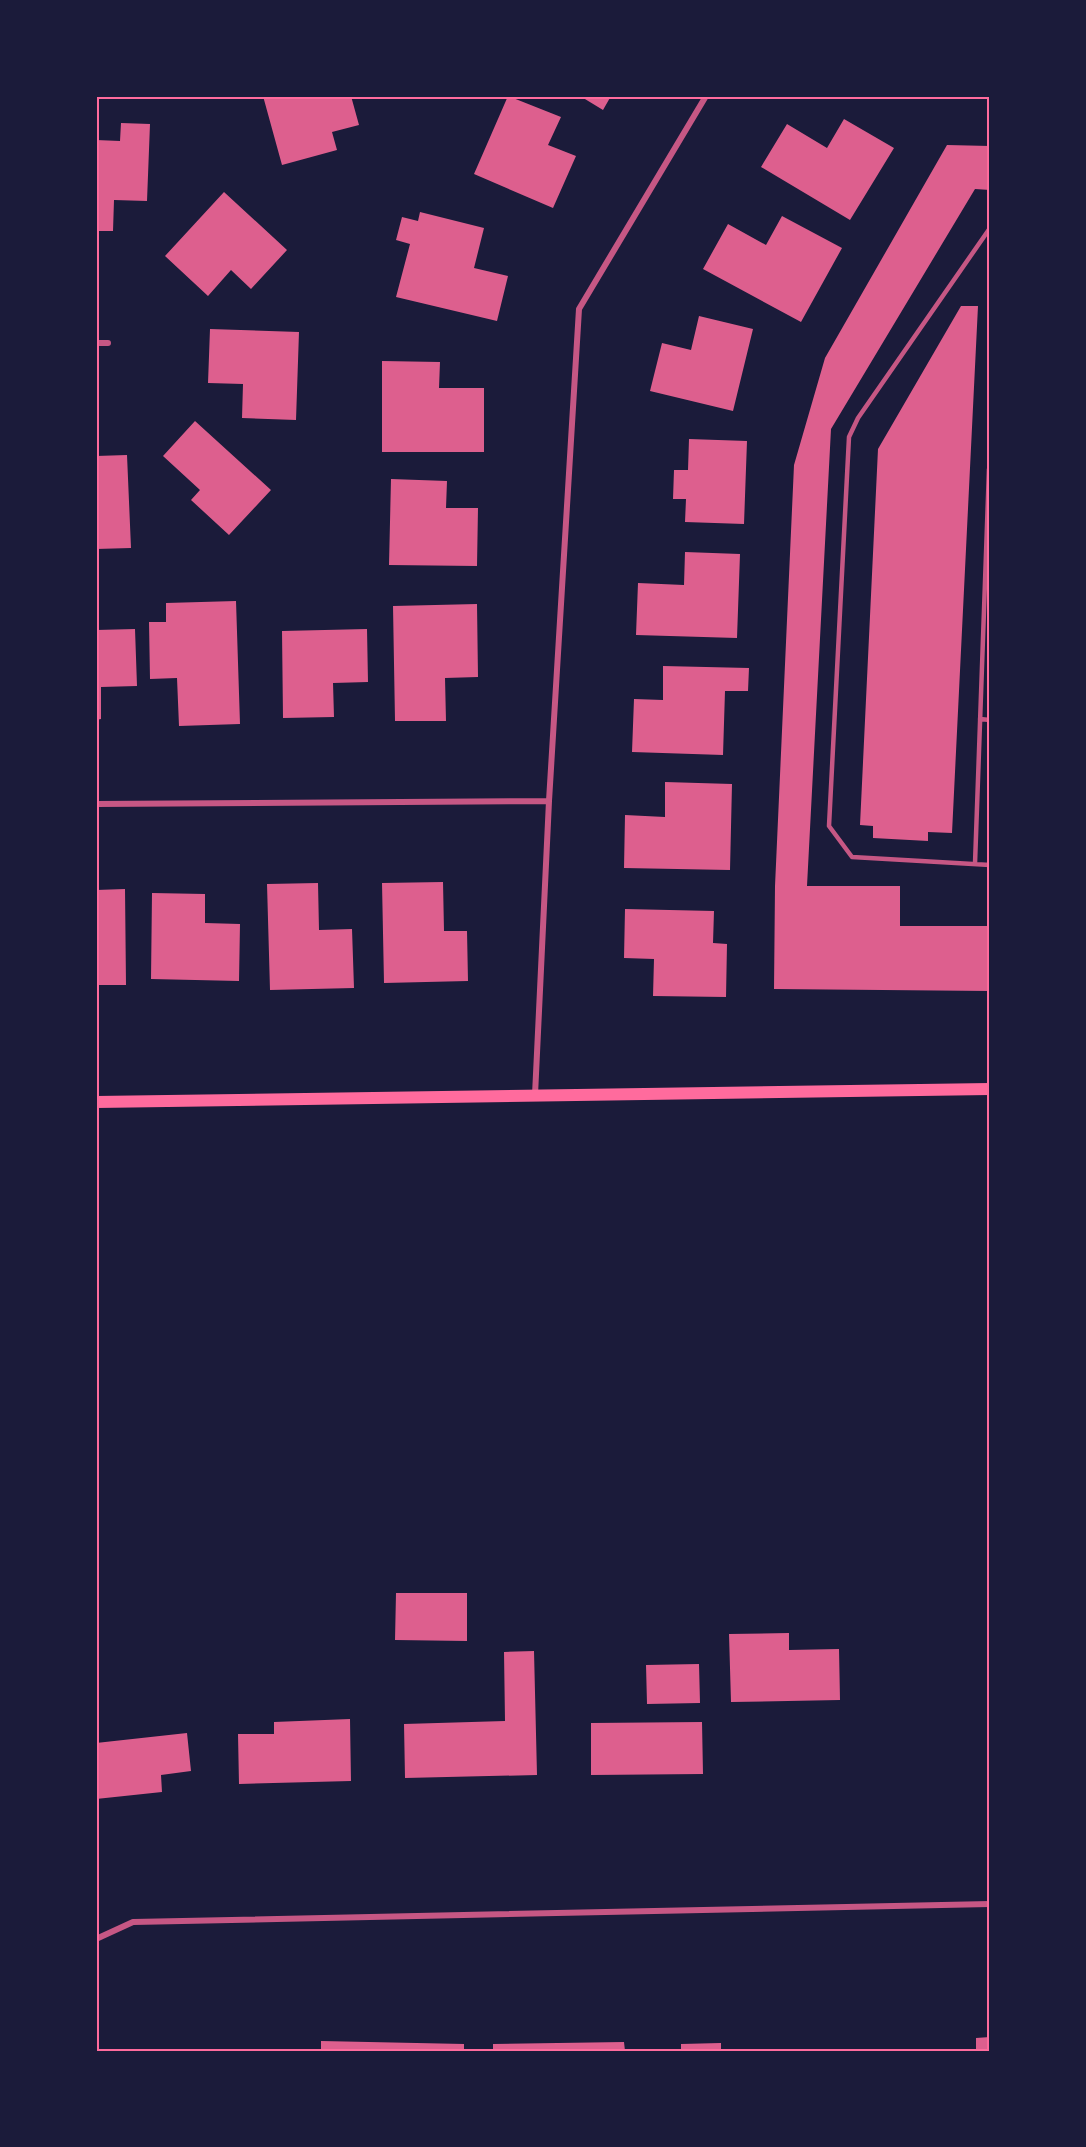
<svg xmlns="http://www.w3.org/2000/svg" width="1086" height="2147" font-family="'IBM Plex Serif',serif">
<rect width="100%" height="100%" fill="#1b1b3a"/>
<path fill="#dd5f8e" d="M263,96h88l8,29 -27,7 5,18 -55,15z
M508,96l53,21 -13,28 28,11 -23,52 -79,-34z
M580,96h31l-8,14z
M844,119l50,29 -44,72 -89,-53 26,-43 40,24z
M121,123l29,1 -3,77 -33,-1 -1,31h-17v-91l24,1z
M947,145l43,1v44l-15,-1 -144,240 -24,457h93v40h90v65l-216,-2 1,-103 19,-421 31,-107z
M224,192l63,58 -36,39 -20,-19 -23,26 -43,-40z
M420,212l64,16 -10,40 34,8 -11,45 -101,-24 14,-53 -14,-4 6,-23 16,4z
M782,216l60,32 -41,74 -98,-53 25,-45 38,21z
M961,306h17l-26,527 -24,-1v9l-55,-3v-12l-13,-1 18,-376z
M699,316l54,13 -20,82 -83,-20 12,-48 29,7z
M210,329l89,3 -3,88 -54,-2 1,-34 -35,-1z
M382,361l58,1 -1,26h45v64h-102z
M195,421l76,69 -42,45 -38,-35 9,-10 -37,-34z
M689,439l58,2 -3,83 -59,-2 1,-23h-13l1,-29h14z
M127,455l4,93 -35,1v-93z
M391,479l56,2 -1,27h32l-1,58 -88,-1z
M685,552l55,2 -3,84 -101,-3 2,-52 46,2z
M236,601l4,123 -61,2 -2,-48 -27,1 -1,-57h17v-19z
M477,604l1,73 -33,1 1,43h-51l-2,-115z
M135,629l2,57 -36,1v32l-5,1v-90z
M367,629l1,53 -35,1 1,34 -51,1 -1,-87z
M663,666l86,2 -1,23h-23l-2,64 -91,-3 2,-53 29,1z
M665,782l67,2 -2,86 -106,-2 1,-53 40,2z
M443,882l1,49h23l1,50 -84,2 -2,-100z
M318,883l1,47 33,-1 2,59 -84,2 -3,-106z
M125,889l1,96h-30v-95z
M152,893l53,1v29l35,1 -1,57 -88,-2z
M625,909l89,2 -1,32 14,1 -1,53 -73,-1 1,-37 -30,-1z
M396,1593h71v48l-72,-1z
M789,1633v17l50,-1 1,51 -109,2 -2,-68z
M534,1651l3,124 -132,3 -1,-54 101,-3 -1,-69z
M699,1664l1,39 -53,1 -1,-39z
M987,1702h3v61h-2z
M350,1719l1,62 -112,3 -1,-50h36v-12z
M702,1722l1,52 -112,1v-52z
M187,1733l4,38 -30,4 1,17 -66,7v-56z
M990,2037v14h-14v-13z
M321,2041l143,3v7h-143z
M624,2042l1,9h-132v-7z
M721,2043v8h-40v-7z"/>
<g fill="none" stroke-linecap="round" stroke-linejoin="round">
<path stroke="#c65784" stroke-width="4.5" d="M990,228l-132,190 -9,19 -20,389 23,31 138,8
M990,440v29
M980,719l10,1
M975,864l14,-395"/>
<path stroke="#c65784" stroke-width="6" d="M96,343h12
M96,804l453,-3
M535,1095l14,-294 30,-492 127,-213
M96,1939l37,-17 857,-18"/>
<path stroke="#ff6b9d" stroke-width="12" d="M96,1102l894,-13"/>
</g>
<rect width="1086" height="2147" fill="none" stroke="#1b1b3a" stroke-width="195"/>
<rect x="98" y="98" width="890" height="1952" fill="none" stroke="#ff6b9d" stroke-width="2"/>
</svg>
